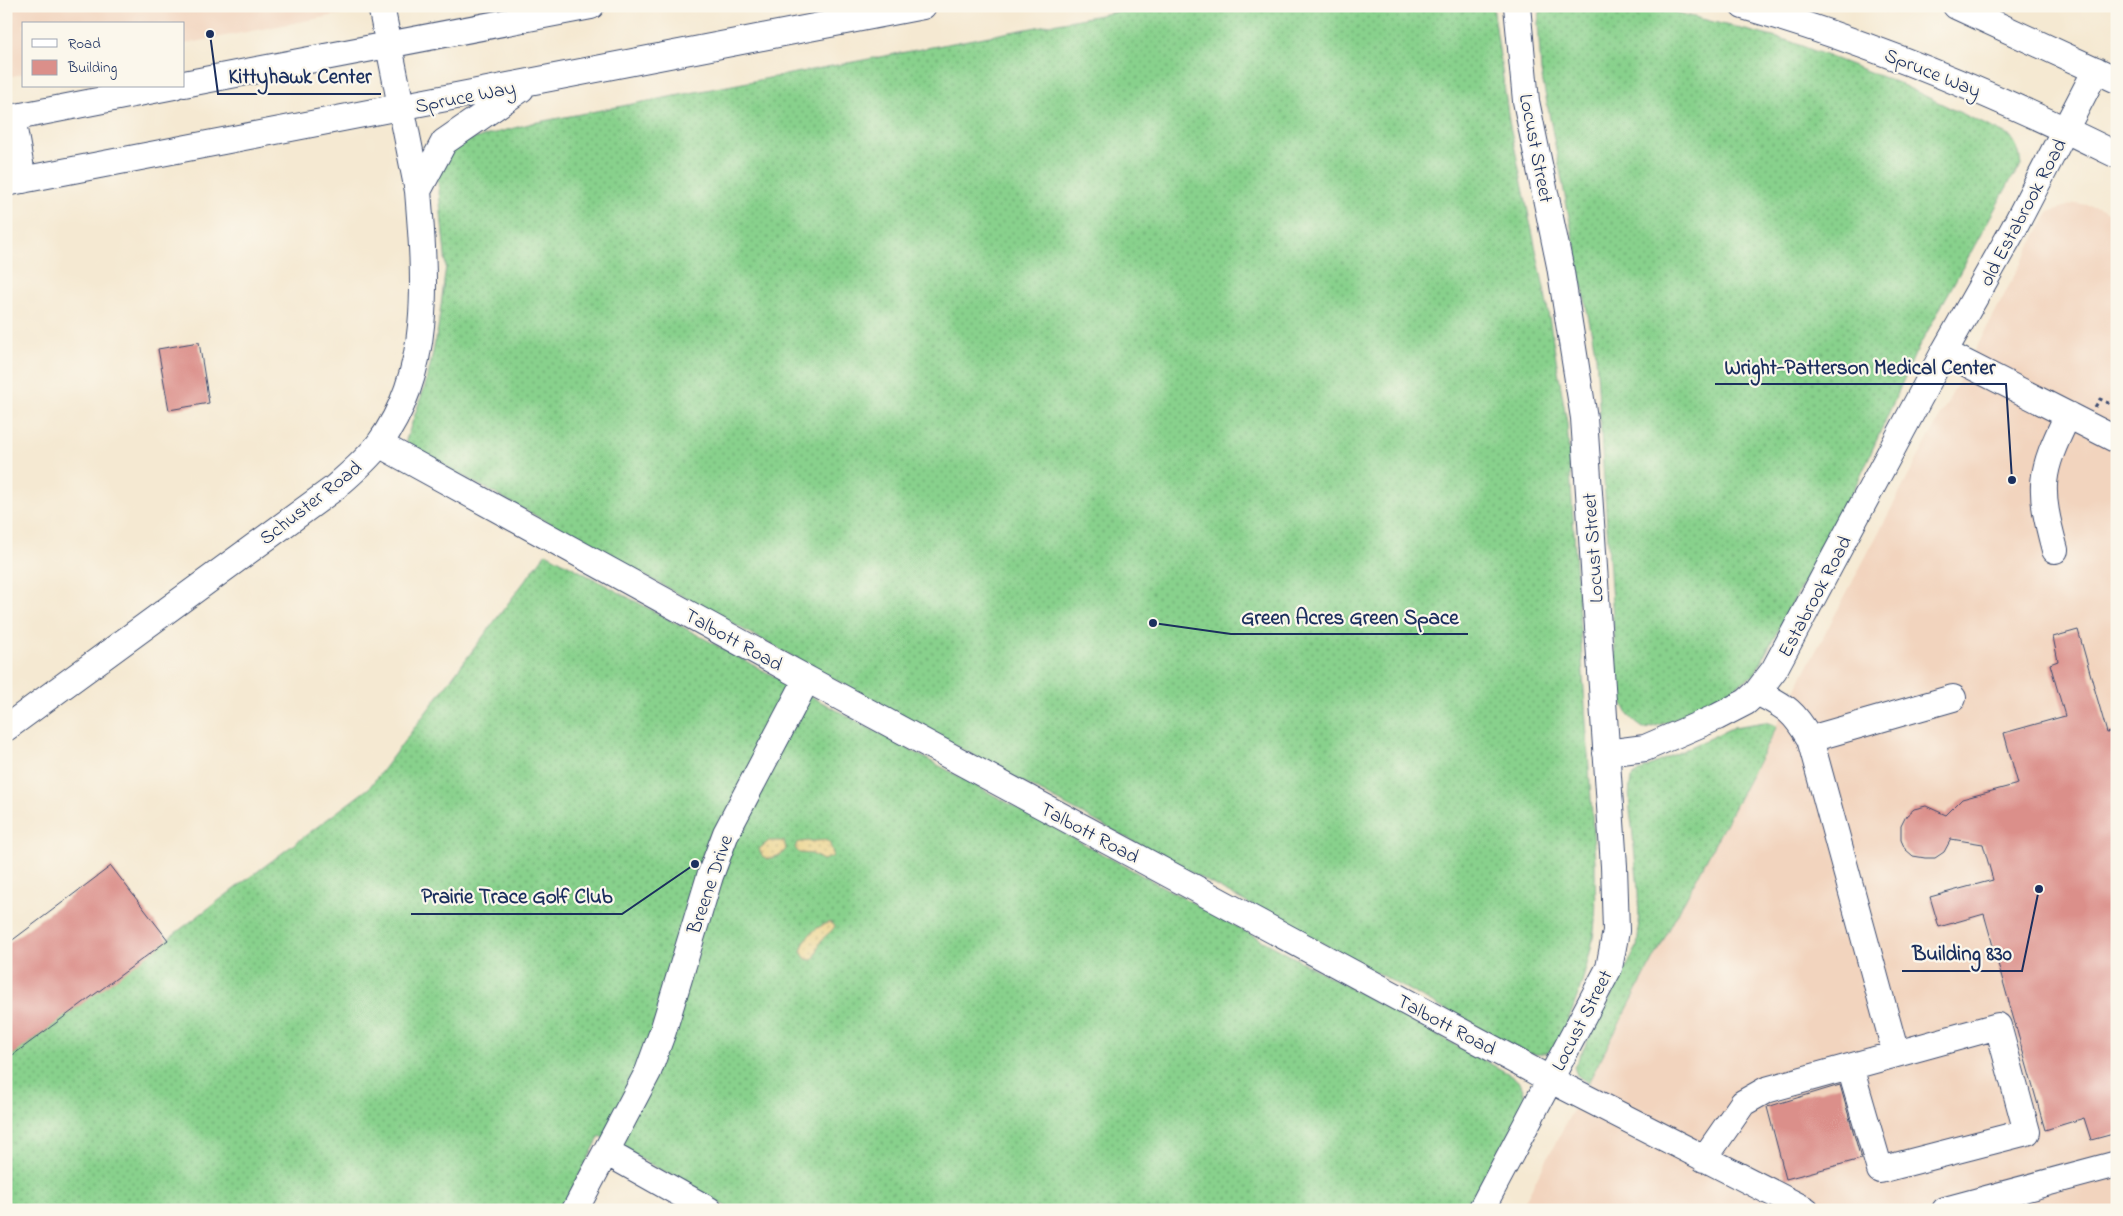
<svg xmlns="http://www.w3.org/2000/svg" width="2123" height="1216" font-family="'Indie Flower',sans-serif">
<defs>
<pattern id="grass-dots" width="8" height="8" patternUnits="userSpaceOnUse" patternTransform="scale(1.25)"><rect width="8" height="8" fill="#88d18c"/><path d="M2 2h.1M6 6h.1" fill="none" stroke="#6eaa76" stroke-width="1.8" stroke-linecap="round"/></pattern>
<pattern id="sand-dots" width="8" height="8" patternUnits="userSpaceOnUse" patternTransform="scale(1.25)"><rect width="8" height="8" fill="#eeda9e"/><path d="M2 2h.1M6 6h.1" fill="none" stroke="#ccbb8a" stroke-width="1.8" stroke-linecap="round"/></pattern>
</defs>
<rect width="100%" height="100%" fill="#fbf7ec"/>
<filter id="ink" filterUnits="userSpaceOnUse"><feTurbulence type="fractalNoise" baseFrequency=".02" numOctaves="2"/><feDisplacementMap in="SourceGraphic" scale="10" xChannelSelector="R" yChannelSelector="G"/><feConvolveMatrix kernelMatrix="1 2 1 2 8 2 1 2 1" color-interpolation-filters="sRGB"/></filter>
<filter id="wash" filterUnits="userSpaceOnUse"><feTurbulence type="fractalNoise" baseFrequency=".0096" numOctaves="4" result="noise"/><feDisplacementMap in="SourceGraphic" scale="20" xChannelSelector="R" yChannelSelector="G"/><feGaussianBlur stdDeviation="1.12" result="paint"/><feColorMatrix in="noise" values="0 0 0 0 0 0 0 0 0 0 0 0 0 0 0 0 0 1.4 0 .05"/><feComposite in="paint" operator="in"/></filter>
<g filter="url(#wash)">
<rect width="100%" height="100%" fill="#f5e9d2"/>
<path fill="#f2d4be" d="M6,6h350l1,5 -173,33v-20h-160v50l-18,3z
M2076,203l22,4 19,9v994h-597l516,-975 13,-23z"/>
<path fill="url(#grass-dots)" stroke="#528075" d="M1147,6h346l16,115 35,167 23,135 28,439c0,23 2,47 -1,69 -2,22 -28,116 -48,122 -9,3 -18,0 -26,-3l-573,-309 -539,-295 -2,-6 21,-60 11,-52 8,-62 -9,-95 21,-28 75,-20z
M1541,6h72l57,5 119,30 109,42 113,54 8,15 2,14 -11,15 -95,173 -54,121 -107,200 -47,29 -38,18 -24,7c-26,-15 -25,-37 -29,-64l-20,-309 -55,-284 -3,-49z
M546,553l965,522c12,9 14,16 14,31l-49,87 30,17h-774l-132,-74 -39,74h-555v-150l363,-272z
M1765,722l12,4 -189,357 -11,-8 -3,-8 63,-120c5,-36 -1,-75 -4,-111 -2,-20 -6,-38 -2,-58l14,-10 89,-41z"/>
<path fill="url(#sand-dots)" stroke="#84847e" d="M824,840l5,2 4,11 -1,4 -9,3 -11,-6 -13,-1 -4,-5 2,-5c9,-3 18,-1 27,-3z
M769,841h15l2,8 -5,6 -14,4 -5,-3 -3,-7z
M830,922l5,4c-4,7 -10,9 -14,15 -4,7 -3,13 -9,19l-6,-1 -5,-7c3,-15 14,-25 29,-30z"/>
<g id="blocks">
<path fill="#db8f8a" d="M199,342l10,61 -40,7 -11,-61z
M2078,630l29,103 10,-3v403l-26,7 -7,-22 -39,12 -61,-216 -45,13 -9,-30 63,-17 -10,-36 -32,-5 -7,13 -9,6h-10l-12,-2 -8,-7 -4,-9v-14l5,-10 8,-7 12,-3 20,9 16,-16 56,-15 -14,-51 61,-17 -15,-52 8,-3 -5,-24z
M111,866l57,74 -162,120v-115z
M1840,1085l21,74 -75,20 -19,-72z"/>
</g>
</g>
<g filter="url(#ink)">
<use href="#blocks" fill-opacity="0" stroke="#3c4b6f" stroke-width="1"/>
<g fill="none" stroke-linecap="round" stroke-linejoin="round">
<defs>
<path id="minor" d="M1743,6c130,37 253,89 374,149
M1956,6l161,74
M184,84l407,-78
M12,118l11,62
M6,119l168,-33
M6,183l917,-177
M418,191l26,-49 77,-53
M1944,352l173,88
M379,444l428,235 744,401 255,130
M2055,550c-17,-63 -16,-76 13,-135
M1757,692c29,15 36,18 53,47
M6,728l327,-239c16,-14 33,-28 46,-45 54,-73 46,-167 39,-253l-37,-185
M1606,753l39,-5 72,-31 29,-15 11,-10 17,-22 170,-318 69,-122 83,-160
M1896,1054l-86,-315 143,-41
M606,1152l103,58
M1704,1159l39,-56 23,-13 232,-64 29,106 -147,38 -30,-103
M575,1210l73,-138 15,-41 47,-155 16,-43 81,-154
M1481,1210l128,-242 7,-37 -2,-65 -30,-448 -24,-152 -34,-165 -9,-95
M1945,1210l172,-46"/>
</defs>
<use href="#minor" stroke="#3c4b6f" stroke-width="28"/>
<path stroke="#3c4b6f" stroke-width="3" stroke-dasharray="4 4" stroke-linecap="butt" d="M2095,407l5,-8 17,8"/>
<use href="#minor" stroke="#fff" stroke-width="26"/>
</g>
</g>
<g text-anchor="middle" stroke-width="4.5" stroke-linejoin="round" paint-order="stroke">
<g font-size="20" fill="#1b2f5e" stroke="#fbf7ec">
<text transform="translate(1933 72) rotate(22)" y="7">Spruce Way</text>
<text transform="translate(465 96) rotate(-11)" y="7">Spruce Way</text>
<text transform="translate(1537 148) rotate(79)" y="7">Locust Street</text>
<text transform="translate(2022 212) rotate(-62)" y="7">old Estabrook Road</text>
<text transform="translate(310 502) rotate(-38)" y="7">Schuster Road</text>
<text transform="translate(1592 548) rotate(-94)" y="7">Locust Street</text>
<text transform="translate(1814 596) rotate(-62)" y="7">Estabrook Road</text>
<text transform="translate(734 639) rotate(29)" y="7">Talbott Road</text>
<text transform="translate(1090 832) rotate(28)" y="7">Talbott Road</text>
<text transform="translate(709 884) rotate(-71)" y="7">Breene Drive</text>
<text transform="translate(1581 1020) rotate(-63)" y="7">Locust Street</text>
<text transform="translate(1447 1024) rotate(28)" y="7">Talbott Road</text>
</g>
</g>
<path fill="none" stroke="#1b2f5e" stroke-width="2" d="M210 34L218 94H381M2012 480L2006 384H1715M1153 623L1231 634H1468M695 864L622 914H411M2039 889L2022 971H1902"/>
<g fill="#1b2f5e" stroke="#fbf7ec" stroke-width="2">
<circle cx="210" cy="34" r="5"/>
<circle cx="2012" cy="480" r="5"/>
<circle cx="1153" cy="623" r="5"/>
<circle cx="695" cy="864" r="5"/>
<circle cx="2039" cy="889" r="5"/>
</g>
<g font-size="21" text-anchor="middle" font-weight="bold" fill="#1b2f5e" stroke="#fbf7ec" stroke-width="4.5" stroke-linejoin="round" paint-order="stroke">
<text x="300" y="83">Kittyhawk Center</text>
<text x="1860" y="374">Wright-Patterson Medical Center</text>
<text x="1350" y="624">Green Acres Green Space</text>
<text x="517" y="903">Prairie Trace Golf Club</text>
<text x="1962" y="960">Building 830</text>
</g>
<rect width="2123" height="1216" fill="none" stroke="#fbf7ec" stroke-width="25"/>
<rect x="22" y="22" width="162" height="65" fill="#fbf7ec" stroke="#a1a7b3"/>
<rect x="32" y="39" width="25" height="8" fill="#ffffff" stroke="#a1a7b3"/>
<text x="68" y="48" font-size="15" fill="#1b2f5e">Road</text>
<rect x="32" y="60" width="25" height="15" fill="#db8f8a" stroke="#a1a7b3"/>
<text x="68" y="72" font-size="15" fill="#1b2f5e">Building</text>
</svg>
